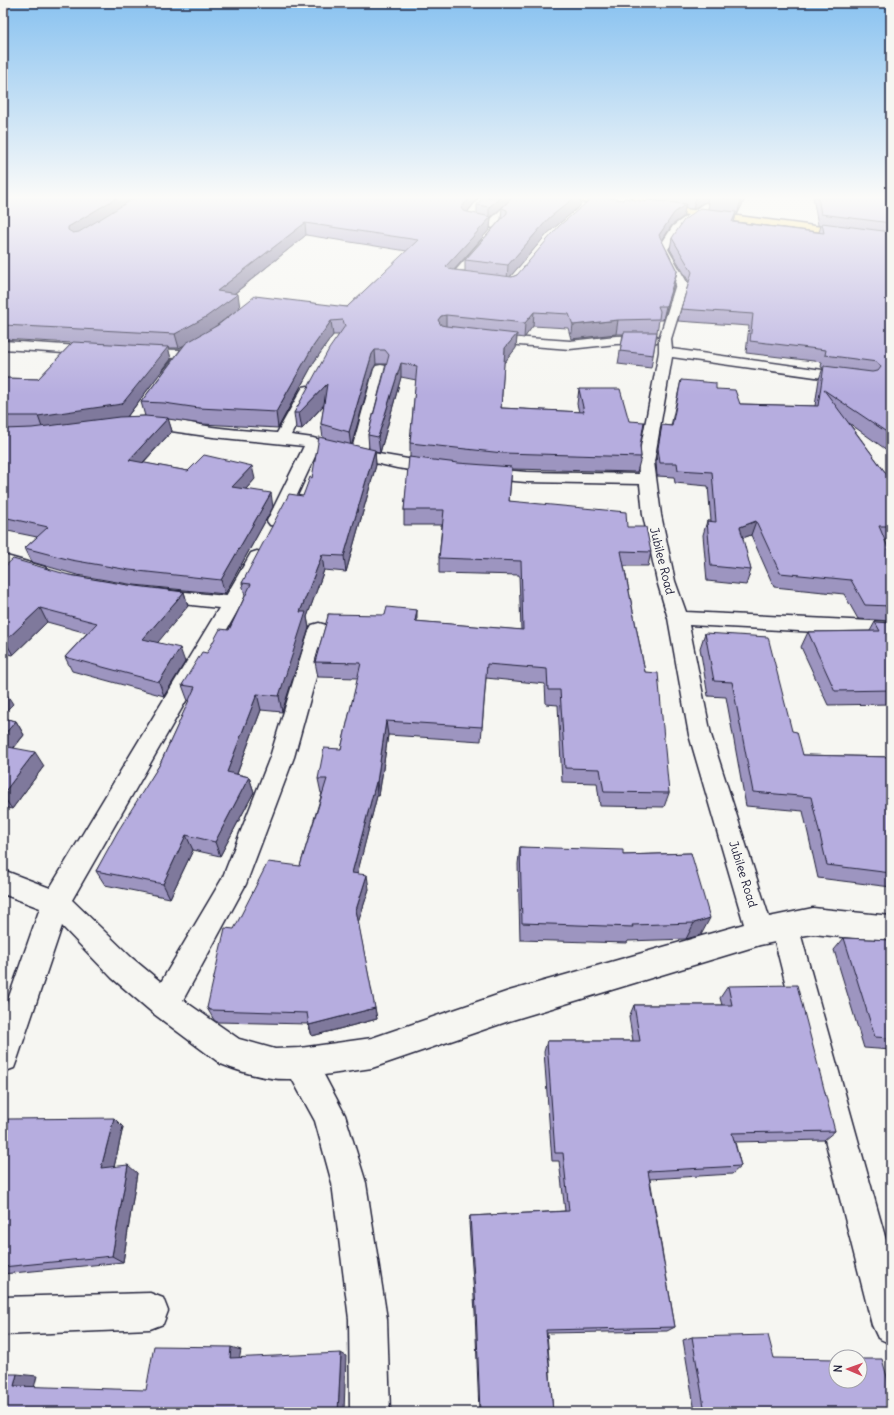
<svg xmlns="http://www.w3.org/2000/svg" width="894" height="1415" font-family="Delius,sans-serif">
<rect width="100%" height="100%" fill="#f6f6f2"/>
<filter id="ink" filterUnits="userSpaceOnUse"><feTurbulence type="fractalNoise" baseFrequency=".025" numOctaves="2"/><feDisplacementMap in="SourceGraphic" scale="8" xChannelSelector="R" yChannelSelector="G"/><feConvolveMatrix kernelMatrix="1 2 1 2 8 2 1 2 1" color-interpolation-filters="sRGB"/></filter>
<g filter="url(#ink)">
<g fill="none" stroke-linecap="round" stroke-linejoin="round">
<defs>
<path id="minor" d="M480,197h10l-16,21 15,3 25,-24h10l-25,25 6,4 -5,3 -33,-6 -5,-3z
M706,203l5,3 -2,2 -28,22 -13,19 20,35 -17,55 1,10 179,25 5,1 2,3 -2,3 -5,1 -179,-25 -18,105 7,53 14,66 11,31 205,10v14l-202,-11 22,110 58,182 44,-9 78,8v26l-78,-8 -12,2 90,322v86l-13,-6 -6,-13 -97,-383 -15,3 -251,76 -137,47 -48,7 21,40 21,68 21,136 3,93h-40l-1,-93 -17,-136 -17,-62 -23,-42c-24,1 -49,-6 -71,-15l-67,-50 -42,-36 -50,-52 -44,131 -4,11 -11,4v-58l37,-106 -37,-14v-24l47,18 169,-280 -64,-7 -7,-2 -3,-4 3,-4 7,-2 71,7 25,-43 6,-2 6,2 3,4 -24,46 -170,297 60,58 29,24 61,-103 48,-122 39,-127 3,-5 7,-2 7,2 3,5 -35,127 -48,127 -63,116 56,39 36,10 25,-1 72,-10 137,-47 235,-67 -55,-189 -21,-117 -11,-37 -14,-66 -3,-31 -114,-2 -45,-4 -6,-2 -2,-3 2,-3 6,-2 45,4 113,2 -1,-12 21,-110v-13l17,-55 -18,-35 15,-23 30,-22z
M485,240l5,3 -28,33 14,3 2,2 -2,2 -4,1 -22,-3 -2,-2 2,-2 31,-36z
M487,335l83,6 46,-5 36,-1 5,1 1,3 -1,3 -5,1 -36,1 -46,5 -88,-7 -1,-3 1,-3z
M3,341l92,6 5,1 2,3 -2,3 -5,1 -92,-6z
M139,349l43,1 5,1 2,3c-2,7 -10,19 -16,23 -3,2 -7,1 -10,0l-2,-3 13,-16 -40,-2 -2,-3 2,-3z
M381,365l5,1 2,3 -21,83 70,12 6,2 2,3 -2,3 -6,2 -40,-6 -79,-18 -33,71 -3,4 -6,1 -6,-1 -3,-4 37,-75 -91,-9 -77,-11 -2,-3 2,-3c22,-6 54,4 76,7 22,3 43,4 65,6l24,-43 2,-3 5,-1 5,1 2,3 -24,45 22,3 39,11 22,-80 2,-3z
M3,555l42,12 2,4 -2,4 -7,2 -35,-10z
M150,1293l13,5 5,13 -5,13 -13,5 -147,6v-38z"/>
<path id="trunk" d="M564,197c11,0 52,0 59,7l-5,3 -50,-7 -3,-1z
M631,197c10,-1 39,-2 46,4l-5,3 -36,-4z
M654,205l237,31v6l-240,-32 -2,-2 2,-2z"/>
</defs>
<use href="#minor" stroke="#22223b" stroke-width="3"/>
<use href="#trunk" stroke="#22223b" stroke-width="3"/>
<use href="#minor" fill="#f6f6f2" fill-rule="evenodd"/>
<use href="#trunk" fill="#fce080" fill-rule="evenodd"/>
</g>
<path fill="#9d95c0" stroke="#22223b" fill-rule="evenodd" d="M3,197h475l-11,15 10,2v-9l36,-8 -22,20 -1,12 -36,41 11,1v-11l36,-41 1,-11 78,-2 -32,27 -38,44h2l5,-2 106,-75 23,2 7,-2 1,-3h92l-9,18h-1l-2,7 85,10 2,-6 -3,-1 -5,-28h78v256l-42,-30 42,57v60h-6l6,15v66l-33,-2 -14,-25 -70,-7 -23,-52 -9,3 9,32 -5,15 -39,-4 -4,-46 4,-14h4l-3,-35 -33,-3 -1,-6 -17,-1 -1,-14 6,-37 9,1 10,-46 35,9 24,15 75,2 4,-27 4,-11 -2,-1 1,-5 -76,-9 3,-27 -71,-5 3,-12 8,-27 -19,-33 2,-11 36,-29 1,-6 -2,-1 -5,1 -9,6 -8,-1 -2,9 -11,8 -10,16 15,30 -3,13 -11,36h-4l-8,48 -33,-4 5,-30h-7l-45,5 -3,-11 -35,-2 -9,12 -7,-1 -1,11 -12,15 -3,45 78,4 -2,-8 2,-15 50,32 11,25 1,11 -4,15 -125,-3 -3,32 118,26 24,25 -3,14h-24l45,227 -5,14 -64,-1 -3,-23 -35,-1 -4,-77 -12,-1 -1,-20 -59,-6 -5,63 -93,-6 -9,61h-2l-20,78 12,15 -11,33 19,97 -65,17 -4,-12 -91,-2 -3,-2 -7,-12 27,-79 66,-63 22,-73h-1l-3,-14 23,-30 17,-71 -40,-1 -3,-15 13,-45v-3l193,16 -2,-55 -80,-2v-15l3,-33h-38v-15l6,-53v-14l6,-63 -15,-3 -21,76 -5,-1 1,13 -30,107 -22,-2 -17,47 2,11 -27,84 -21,-2 -24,64 12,3 5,15 -34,64 -27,-6 -23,48 -65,-13 -9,-14 64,-107 29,-63h-1l-6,-16 25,-32 22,-23 16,-34 -3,-13 61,-87 9,-18 11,-40 -2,-14 3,-19 -22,24 -6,-1 -2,-15 45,-78h-6l-19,27 -36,66 -76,-4 -34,-5 4,12 -29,32 45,8 67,8 -9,10 27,18 -48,87 -91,-9 -57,-10 -45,-13 -7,-14 12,-11 -34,-7v-152l35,1 34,-36 -69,-4zM306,235l101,16 -60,56 -107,1 -6,-14zM239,309l-21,16 -3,2zM183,346l-42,56 4,14 -18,1 44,-58 -3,-11h11zM376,364h10l-18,71 1,14 -17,-4 21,-76z
M3,568l66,7 59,10 56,7 4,14 -31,36 28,20 -21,34 -92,-25 -7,-14 22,-24 -40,-11 -34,33 -10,-2z
M875,622l16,1v81l-63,1 -27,-58 7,-15 62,-1z
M705,633l87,98 11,24 88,2v130l-73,-9 -15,-67 -57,-5 -20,-109 -18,-1 -8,-48z
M3,718l13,3 8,14 -10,13 30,18 -32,43 -9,-2z
M520,847l103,8 68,-2 10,82 -15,4 -58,2 -1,2 -107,-3 -2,-76z
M844,938l47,2v110l-27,-2 -30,-98z
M728,986l107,145 -11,9 -89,2 6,24 -9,8 -82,5 25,148 -8,4 -120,2 6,79h-74l-4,-100 -6,-90 1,-6 95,-5 -6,-50h-7l-8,-109 3,-11h86l-4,-24 5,-12h88l-2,-7z
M123,1127l-9,40 23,6 -14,89 -120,12v-140z
M692,1337l82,21 117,54h-196l-12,-72z"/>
<path fill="#7f799c" stroke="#22223b" d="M118,197h23l-69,43 -4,-10v-3z
M470,197h8l-17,24v-13z
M501,197h12l-22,20 -1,12 -44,50v-13l43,-47v-12z
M575,197h6l-1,9 -32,27 -41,47 1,-15 41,-47z
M696,197h12l-1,5 -5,1 -9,6z
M743,197h3l-9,18 4,-15z
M686,204l-3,13 -11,8 -15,23 2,-13 15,-22z
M736,212l-2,11 -2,-1z
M305,223l1,12 -86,70 -3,-14z
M677,271l-3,13 -11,36 3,-14z
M238,294l2,14 -31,23 -30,17 -4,-14z
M534,312l-1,14 -9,12 1,-15z
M446,315v15l-7,5 -1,-15 3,-4z
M618,320l-2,14 -45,5 2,-14z
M331,321l2,14 -19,27 -36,66 -2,-16 36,-64z
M517,334l-1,14 -12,15 1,-15z
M168,347l3,12 -45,59 -83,12 -5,-14z
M375,350l1,14 -3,5 -22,78 -2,-15 23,-78z
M401,363v14l-21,76 -2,-16z
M327,384l2,15 -27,30 -3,-16z
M168,418l4,13 -39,42 -4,-13z
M375,450l1,15 -30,107 -2,-16z
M252,466l3,13 -20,22 -3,-14z
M271,493l2,14 -48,87 -4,-14z
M756,521l-5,14 -16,6 5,-14z
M322,555l2,15 -17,47 2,11 -27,84 -3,-16 21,-84z
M184,592l4,14 -39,47 -6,-14z
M40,608l7,14 -34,33 -8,-14z
M417,610v14l-2,-3z
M180,648l5,14 -21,34 -5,-14z
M4,690l9,14 -10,10v-23z
M257,694l4,16 -29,77 -5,-15z
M16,721l8,14 -19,23 -2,-4v-18z
M386,721l2,14 -9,61 -2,-14z
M35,752l9,14 -32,43 -9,-13v-2z
M249,777l5,15 -34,64 -5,-14z
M376,782l1,14 -23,91 -2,-14z
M186,835l7,15 -23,48 -7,-14z
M367,875l2,14 -11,34 -2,-13z
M710,918l-9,17 -15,4 8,-16z
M375,1008l2,11 -65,17 -3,-11z
M114,1118l9,9 -11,49 -11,-8z
M128,1165l9,8 -14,89 -11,-6z
M231,1347l10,3 -2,11 -9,-3z
M341,1353l5,3 -2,56h-6z
M17,1374l20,2 -3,12 -20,-2z"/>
<path fill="#b6addf" stroke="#22223b" d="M3,197h115l-50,30v3l5,3 6,-1 57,-35h334l-9,11 2,3 28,6 -45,49 3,3 5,1 58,7 5,-2 42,-49 34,-29h9l21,3 1,-2 22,4 2,-2 38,4 -12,9 -15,22 18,36 -11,35h-8l2,5 -1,8 -41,1 -45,5 -4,-11 -35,-2 -9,11 -79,-8 -5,1 -3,4 3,5 5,1 71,8 -12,14 -4,60 83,4 -5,-23h41l9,32 15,1 -4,24 1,11 -138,-4 -93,-10 7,-77 -16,-3 -23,74 -10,-2 21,-80 -4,-5h-10l-3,4 -23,78 -28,-8 6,-40 -28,29h-5l35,-64 16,-23 -2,-6 -12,1 -19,27 -36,64 -77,-4 -35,-5 -23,-1 45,-59 32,-18 37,-29 92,11 71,-67 -113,-17 -88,68 21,3 -32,23 -31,17 -172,-9z
M483,197h18l-12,10 -12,-2z
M513,197h62l-26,21 -41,47 -43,-5 42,-47v-3l-5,-2z
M711,197h32l-2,3z
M818,197h73v26l-70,-9z
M700,208l36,4 -4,10 92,11 -2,-10 69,9v203l-67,-45 67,90v46h-12l12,29v51l-26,-1 -14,-25 -71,-7 -24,-52 -16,6 11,43 -40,-4 -4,-45 9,1 -4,-50 -34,-2 -1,-7h-17l-2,-15 4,-23 10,1 9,-46 35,3v6l19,1 5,14 78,2 6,-40 48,6 6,-1 3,-4 -4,-5 -52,-7 1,-5 -76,-9 3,-27 -72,-5 11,-37 -20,-34 12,-18z
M624,332h33l-4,23 -33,-4z
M73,342l95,5 -46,57 -84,12h-35v-38l35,1z
M145,416l23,2 -39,42 59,11 16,-16 48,11 -20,21 39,6 -50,87 -92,-10 -58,-10 -46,-12 23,-21 -45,-10v-88l29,-1 87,-11z
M319,437l56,13 -31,106 -22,-1 -22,57h6l-27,84 -22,-2 -30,78 22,5 -34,65 -29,-7 -23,49 -67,-13 22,-40 42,-67 35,-77 -13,-2 20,-33 5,1 13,-24 9,1 22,-46 -9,-1 47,-89 14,2 7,-19 2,1z
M409,457l49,6 54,4 -3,34 117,11 1,15h19l5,25 -30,-1 24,121 13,1 11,120 -65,-1 -4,-23 -35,-1 -5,-78h-12l-1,-21 -60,-5 -5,63 -96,-6 -9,61h-1l-24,91 15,2 -11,35 19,98 -66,17 -2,-12 -97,-3 -3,-2 18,-80 9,1 34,-67 32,4 27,-87h-9l6,-31 17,1 20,-86 -46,-1 13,-46v-2l57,1 2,-8 30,3 -2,11 108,9 -2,-69 -82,-3 5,-48h-40z
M13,559l56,16 59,10 56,7 -41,47 37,9 -21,34 -94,-25 32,-34 -57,-15 -35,33h-2v-73z
M875,622l16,1v67l-56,1 -27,-59 72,-1z
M705,633l63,4 24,94 5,1 6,23 88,2v116l-64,-8 -16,-68 -58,-5 -21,-110 -18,-1z
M3,718l13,3 -13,15z
M3,746l32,6 -32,42z
M520,847l103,3v5l68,-2 19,65 -16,5 -62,2 1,2 -111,-4z
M844,938l47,2v98l-16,-1z
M797,985l38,146 -103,2 9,33 -93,5 27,156 -129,3 7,82h-73l-4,-104 -6,-92 99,-5 -6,-58h-8l-8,-112h93l-6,-36h98l-4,-19z
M114,1118l-13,50 27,-3 -16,91 -109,11v-133l5,-15z
M768,1335l6,23 62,1v22h24v-22h22l9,32v21h-186l-13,-75z
M154,1346l77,1 -1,11 111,-5 -3,59h-335v-38h14l-3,12 132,4z"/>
</g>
<linearGradient id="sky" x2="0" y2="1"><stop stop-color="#89c2f0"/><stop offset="0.5" stop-color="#fbfbf9"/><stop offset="1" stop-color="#fbfbf9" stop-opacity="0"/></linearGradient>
<rect width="894" height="395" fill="url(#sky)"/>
<g text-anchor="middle" stroke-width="3.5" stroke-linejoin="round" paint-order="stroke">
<g font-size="12" fill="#22223b" stroke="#f6f6f2">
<text transform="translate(662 561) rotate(76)" y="4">Jubilee Road</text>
<text transform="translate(743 874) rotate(73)" y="4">Jubilee Road</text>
</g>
</g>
<rect width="894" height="1415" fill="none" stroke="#f6f6f2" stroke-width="16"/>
<rect x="8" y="8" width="878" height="1399" fill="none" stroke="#22223b" stroke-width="1.5" filter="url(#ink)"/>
<g transform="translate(848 1369) rotate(272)"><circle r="19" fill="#f6f6f2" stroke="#a1a1a9"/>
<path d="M0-3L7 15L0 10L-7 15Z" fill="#d1495b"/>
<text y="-6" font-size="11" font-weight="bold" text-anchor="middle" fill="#22223b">N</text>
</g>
</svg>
